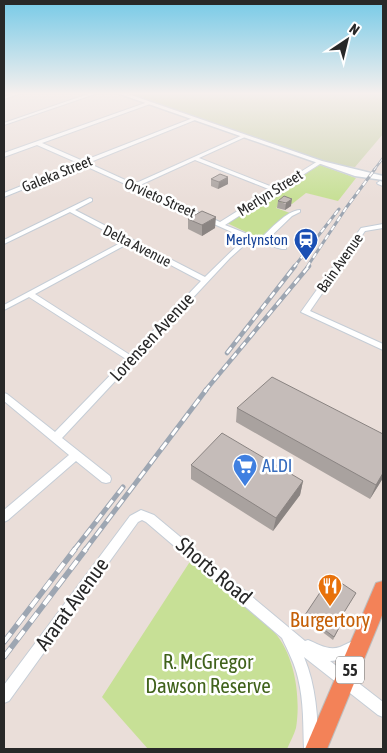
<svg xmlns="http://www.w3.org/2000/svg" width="387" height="753" font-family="'Asap Condensed',sans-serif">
<rect width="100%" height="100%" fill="#eaded9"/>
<path fill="#c7e096" d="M320,165l36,13 -18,23 -32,-8 -14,11 -9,-2 -7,6 14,5 -27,24h-7l-29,-14 48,-27 4,-6z
M191,560c26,21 63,48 84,73 20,23 26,65 21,95 -2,7 -6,14 -9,21h-139l-46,-52z"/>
<path fill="#cdd4b1" d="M124,93h259v41l-28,33 -11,-1 -29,-8z"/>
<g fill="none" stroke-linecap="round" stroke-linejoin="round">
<defs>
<path id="minor" d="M14,93h7l-17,6v-2z
M91,93h7l-94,32v-2z
M148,102l2,2 -108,39 41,18 110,-43 2,1v1l-107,43 46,21 109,-49h2v2l-46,21 76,30 43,-27 5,1 -98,63 35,14c10,-9 27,-29 40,-29v2l-8,4 -26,25 20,6v2h-4l-32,-9 -20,18 -168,180 48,38 1,3 -1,3 -4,1 -4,-1 -26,-21 -68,59 -4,2v-12l65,-55 -65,-54v-8l3,1 48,38 71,-73 -97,-62 -25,13v-5l120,-64 -54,-29 -64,31 -2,1v-4l86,-42 2,1v2l-17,9 130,67 40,-39 -162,-73 -79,32v-4l74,-30 -41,-18 -33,12v-4zM195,160l76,30 -51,32 -82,-36zM129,243l72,38 -71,74 -95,-61z
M380,181l3,1v4l-5,-2 -1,-1z
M383,224v4l-18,3 -55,80 73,33v6l-82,-38 60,-84z
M141,510l13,5 151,126 3,-1c10,4 20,11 32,7 5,-2 10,-5 15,-7l5,1 1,5 -1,5 -18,9 -12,1 53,41v15l-5,-2 -74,-58c12,29 14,60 14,92h-14c-1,-24 0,-47 -6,-71 -3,-14 -10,-27 -16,-40l-136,-116 -4,-2 -4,2 -129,179 -5,2v-18l126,-169z"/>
<path id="secondary" d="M117,93h8l197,68 61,15v4l-28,-4 -37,-13z"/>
<path id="trunk" d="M383,581v32l-56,136h-22l71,-166z"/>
</defs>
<use href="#minor" stroke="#c5cdd6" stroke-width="2"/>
<use href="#secondary" stroke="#c5cdd6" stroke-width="3"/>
<use href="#trunk" stroke="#bebebe" stroke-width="2"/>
<use href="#minor" fill="#fff" fill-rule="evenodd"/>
<use href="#secondary" fill="#fff" fill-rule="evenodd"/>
<use href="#trunk" fill="#f38258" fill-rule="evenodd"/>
<defs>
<path id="rail-far4" d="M374,170l9,-12"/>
<path id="rail-far3" d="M294,267l45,-58
M307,267l39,-59 29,-39"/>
<path id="rail-far2" d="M227,353l68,-87
M205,391l104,-125"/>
<path id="rail-far1" d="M74,550l49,-63
M85,550l121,-160"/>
<path id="rail" d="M4,642l71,-93
M4,657l82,-108"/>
</defs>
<use href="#rail-far4" stroke="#9da6b2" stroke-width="2.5"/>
<use href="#rail-far3" stroke="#9da6b2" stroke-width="3"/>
<use href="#rail-far2" stroke="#9da6b2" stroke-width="4.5"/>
<use href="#rail-far1" stroke="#9da6b2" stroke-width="5"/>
<use href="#rail" stroke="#9da6b2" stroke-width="5.5"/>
<use href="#rail-far4" stroke="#fff" stroke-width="1" stroke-dasharray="4.5" stroke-linecap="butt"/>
<use href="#rail-far3" stroke="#fff" stroke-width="2" stroke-dasharray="5.5" stroke-linecap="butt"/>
<use href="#rail-far2" stroke="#fff" stroke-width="2.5" stroke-dasharray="7" stroke-linecap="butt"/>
<use href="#rail-far1" stroke="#fff" stroke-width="3" stroke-dasharray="9" stroke-linecap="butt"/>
<use href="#rail" stroke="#fff" stroke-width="4" stroke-dasharray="11" stroke-linecap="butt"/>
</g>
<path fill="#a9a29f" d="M211,179l17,5 -10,5 -7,-3z
M278,201l13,5 -6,4 -8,-2z
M188,219l27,9 -13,8 -14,-7z
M237,408l146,26v44l-13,21 -134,-77z
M191,465l112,16 -3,14 -27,36 -82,-52z
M305,615l34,7 2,2 -8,16 -29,-22z"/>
<path fill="#8a8482" d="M228,177v7l-10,5 1,-7z
M292,199l-1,7 -6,4 1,-7z
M216,217l-1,11 -13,8v-11z
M383,473v5l-13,21 6,-14z
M303,481l-3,14 -27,36 3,-13z"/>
<path fill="#c5bcb9" stroke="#8a8482" d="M220,174l8,3 -9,5 -8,-3z
M284,196l8,3 -6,4 -8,-2z
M202,211l14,6 -14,8 -14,-6z
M272,377l111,57v39l-7,12 -139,-77z
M222,433l81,48 -27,37 -85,-53z
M331,576l25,17 -18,29 3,2 -7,13 -29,-22z"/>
<linearGradient id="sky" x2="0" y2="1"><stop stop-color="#77cae7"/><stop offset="0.47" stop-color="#f6f0ee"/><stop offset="1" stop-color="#f6f0ee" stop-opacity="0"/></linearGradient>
<rect width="387" height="199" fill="url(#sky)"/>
<defs>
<symbol id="station-pin" viewBox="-11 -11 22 30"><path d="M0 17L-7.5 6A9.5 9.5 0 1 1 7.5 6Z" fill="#1a4fb4" stroke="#fff"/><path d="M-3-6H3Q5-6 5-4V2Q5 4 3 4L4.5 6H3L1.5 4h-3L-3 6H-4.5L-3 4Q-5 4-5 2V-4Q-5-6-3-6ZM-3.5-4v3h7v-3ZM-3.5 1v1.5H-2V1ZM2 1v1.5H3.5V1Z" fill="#fff"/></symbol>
<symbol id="supermarket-pin" viewBox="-11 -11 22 30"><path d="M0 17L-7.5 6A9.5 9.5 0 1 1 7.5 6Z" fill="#3f7fe0" stroke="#fff"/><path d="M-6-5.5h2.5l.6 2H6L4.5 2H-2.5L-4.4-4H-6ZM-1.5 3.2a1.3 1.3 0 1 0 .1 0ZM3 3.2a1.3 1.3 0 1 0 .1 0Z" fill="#fff"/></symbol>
<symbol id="restaurant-pin" viewBox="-11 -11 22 30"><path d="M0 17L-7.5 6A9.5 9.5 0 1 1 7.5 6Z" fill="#e8710a" stroke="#fff"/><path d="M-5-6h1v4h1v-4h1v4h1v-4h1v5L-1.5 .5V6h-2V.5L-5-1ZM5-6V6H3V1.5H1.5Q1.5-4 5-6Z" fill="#fff"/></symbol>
</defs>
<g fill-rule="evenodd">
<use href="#station-pin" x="292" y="226" width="28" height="38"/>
<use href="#supermarket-pin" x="231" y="452" width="28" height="38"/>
<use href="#restaurant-pin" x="316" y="572" width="28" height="38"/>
</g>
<g text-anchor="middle" stroke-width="5" stroke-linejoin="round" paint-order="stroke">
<g font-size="15" fill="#282828" stroke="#fff">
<text transform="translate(57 174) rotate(-22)" y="5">Galeka Street</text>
<text transform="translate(270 193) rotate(-32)" y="5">Merlyn Street</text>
<text transform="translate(160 198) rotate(24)" y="5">Orvieto Street</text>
<text transform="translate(137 246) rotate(27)" y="5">Delta Avenue</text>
<text transform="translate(340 263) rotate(-55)" y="5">Bain Avenue</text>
</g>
<g font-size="15" fill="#164399" stroke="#fff" text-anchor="end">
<text x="288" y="245">Merlynston</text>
</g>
<rect fill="#fff" stroke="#686868" stroke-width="1" x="336" y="656.5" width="28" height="27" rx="4"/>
<g font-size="16" font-weight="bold" fill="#282828">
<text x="350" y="676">55</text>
</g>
<g font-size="18" fill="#282828" stroke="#fff">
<text transform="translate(152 337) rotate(-47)" y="6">Lorensen Avenue</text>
</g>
<g font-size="18" fill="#366cbe" stroke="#fff" text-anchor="start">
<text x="262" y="472">ALDI</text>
</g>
<g font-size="21" fill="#282828" stroke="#fff">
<text transform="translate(214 571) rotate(40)" y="7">Shorts Road</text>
<text transform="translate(72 604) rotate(-54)" y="7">Ararat Avenue</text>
</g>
<g font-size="21" fill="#c56008" stroke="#fff">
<text x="330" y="627">Burgertory</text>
</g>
<g font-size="21" fill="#40621b" stroke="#fff">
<text x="208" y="669">R. McGregor<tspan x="208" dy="24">Dawson Reserve</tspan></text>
</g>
</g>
<rect width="387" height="753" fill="none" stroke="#282828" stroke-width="10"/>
<g transform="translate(347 40) rotate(35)" stroke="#ffffff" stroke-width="4" paint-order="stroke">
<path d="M0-4L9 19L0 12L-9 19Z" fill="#282828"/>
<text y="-8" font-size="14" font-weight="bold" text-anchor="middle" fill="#282828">N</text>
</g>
</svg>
